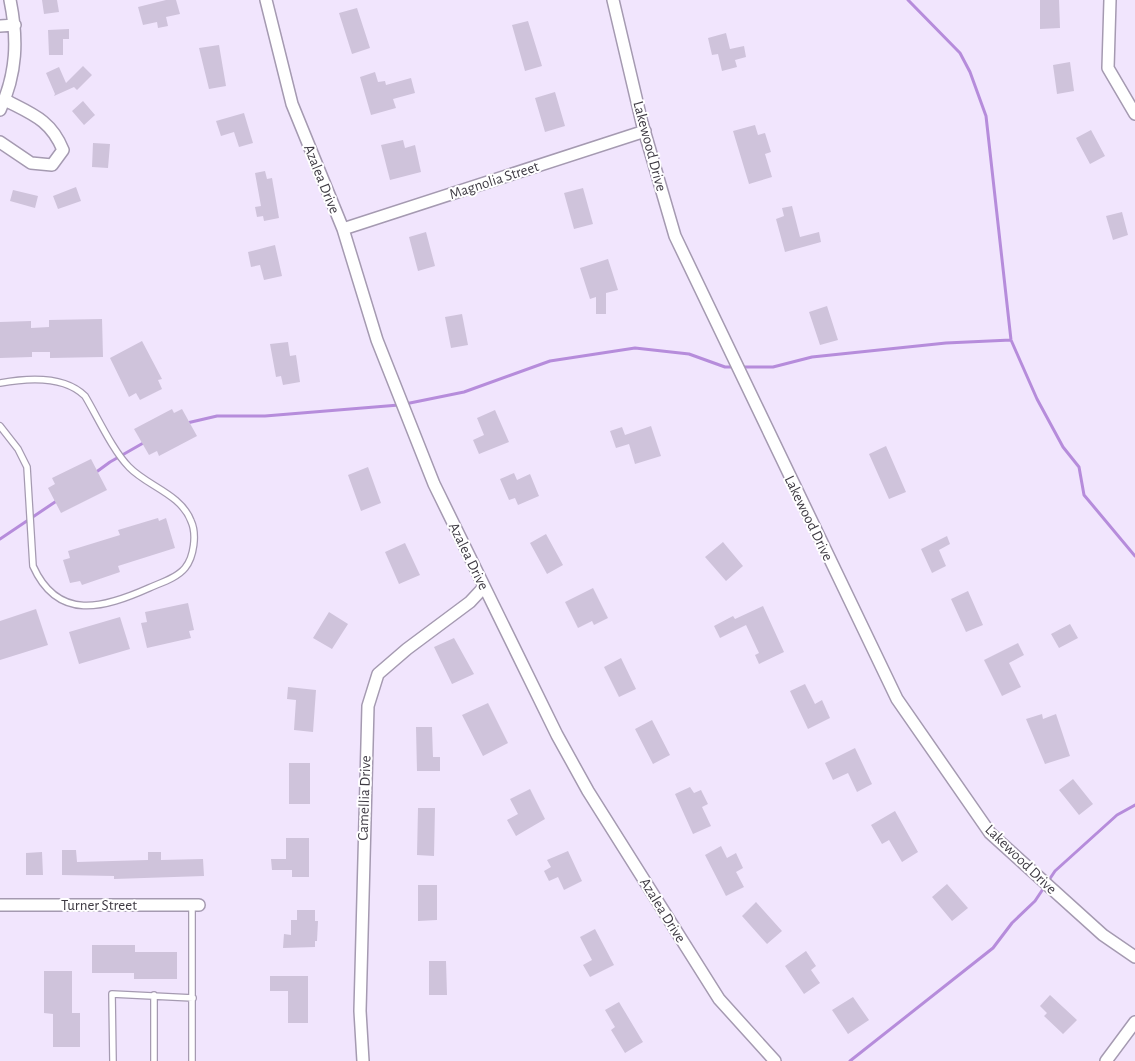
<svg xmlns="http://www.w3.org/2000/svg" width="1135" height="1061" font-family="'Alegreya Sans',sans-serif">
<rect width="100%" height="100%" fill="#f1e5fd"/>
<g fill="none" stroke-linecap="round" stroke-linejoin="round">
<path stroke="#b68cdb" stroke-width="3" d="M908,0l52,53 10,19 16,44 25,224 26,59 26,48 16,20 5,28 51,61
M740,367h33l39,-10 134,-14 65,-3
M405,404l59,-12 86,-31 85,-13 54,6 36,13h9
M187,423l30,-7h48l134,-11
M95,473l15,-11 35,-20
M0,539l58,-39
M850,1061l143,-113 19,-25 23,-22 20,-30 62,-56 18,-10"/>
</g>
<path fill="#cfc3db" d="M42,0h15l2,12 -15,2z
M166,0h10l4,14 -14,3 2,9 -10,2 -1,-6 -14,3 -5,-18z
M1040,0h19l1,28 -20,1z
M357,8l13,40 -18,6 -13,-41z
M528,21l14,45 -17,5 -13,-46z
M69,29v10h-6v16h-14l-1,-25z
M726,33l4,16 14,-3 2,11 -11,3 2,7 -15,4 -4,-17 -6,1 -4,-17z
M219,45l7,41 -17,3 -10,-41z
M1070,62l4,29 -17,3 -4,-29z
M83,66l9,9 -15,15 -3,-3 -20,9 1,-2 -9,-21 13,-6 7,16z
M375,72l3,10 7,-1 1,4 25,-7 4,15 -22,6 3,9 -25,7 -11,-38z
M555,92l10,34 -20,6 -10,-34z
M83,101l12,14 -11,10 -12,-14z
M244,113l9,30 -14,4 -5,-15 -13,4 -5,-15z
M755,125l3,10 7,-2 6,19 -6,2 7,23 -23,7 -16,-53z
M1091,130l14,26 -15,8 -14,-26z
M403,140l2,8 10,-3 6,27 -31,8 -9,-35z
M93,143l17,1 -2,24 -16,-1z
M265,171l2,8 5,-1 7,40 -15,3 -1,-5 -6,1 -2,-10 6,-1 -6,-33z
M76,187l5,14 -23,8 -5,-13z
M583,188l10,36 -19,5 -10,-36z
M13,190l25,6 -3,12 -25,-7z
M792,206l8,31 19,-5 2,10 -36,10 -9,-33 8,-3 -2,-8z
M1122,212l6,23 -15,5 -7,-24z
M426,232l9,34 -17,5 -9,-34z
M275,245l7,31 -18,4 -4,-15 -9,2 -3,-15z
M608,259l10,31 -12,3v21h-10v-17l-6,2 -10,-31z
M827,306l11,34 -18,5 -11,-33z
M462,314l6,31 -17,3 -6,-31z
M102,319l1,38 -53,1v-6h-18v5l-32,1v-36l31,-1v7l18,-1v-7z
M142,341l20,38 -4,1 4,9 -22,11 -4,-7 -7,4 -19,-39z
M288,342l2,14 6,-1 4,27 -17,3 -2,-9 -5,1 -6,-33z
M172,409l2,4 8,-4 15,27 -38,20 -2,-5 -8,4 -15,-26z
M495,410l14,32 -30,12 -6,-14 11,-5 -7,-17z
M651,426l10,30 -26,8 -6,-20 -13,4 -6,-17 12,-4 3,8z
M886,446l20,46 -17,7 -20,-45z
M91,459l16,31 -46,23 -13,-25 7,-4 -3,-6z
M368,467l13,36 -20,8 -13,-36z
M514,473l3,7 13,-6 9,22 -21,9 -3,-7 -6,2 -9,-21z
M158,518l1,3 7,-3 9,30 -57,18 2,6 -38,13 -2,-4 -10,2 -7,-23 7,-2 -2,-7 52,-16 -2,-5z
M546,534l17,31 -16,9 -17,-31z
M947,536l3,8 -11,6 7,16 -14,7 -11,-24z
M723,542l20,24 -17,15 -21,-24z
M405,543l15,32 -21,9 -14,-32z
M593,588l15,30 -14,7 -2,-4 -14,7 -13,-26z
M968,591l15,34 -17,7 -15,-33z
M188,603l6,27 -5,1 2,7 -44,10 -6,-25 6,-1 -2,-10z
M763,606l21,46 -25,12 -4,-9 4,-2 -13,-28 -26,13 -6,-12 19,-10 2,3z
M36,609l12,36 -48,15v-39z
M329,612l19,12 -16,25 -19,-11z
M120,617l10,32 -51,15 -10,-32z
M1070,624l8,14 -19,10 -8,-14z
M454,638l20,36 -22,10 -18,-37z
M1018,643l6,12 -15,8 12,24 -19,9 -18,-36z
M621,658l15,31 -17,8 -15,-30z
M805,684l10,20 7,-4 8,18 -22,11 -18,-38z
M288,687l28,3 -3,42 -19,-2 2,-30 -9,-1z
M488,703l20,40 -25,13 -21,-41z
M1042,714l1,5 13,-5 14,42 -25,8 -19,-45z
M652,720l18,35 -17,9 -18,-35z
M416,727h16l1,30h7v14h-23z
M855,748l17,36 -15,8 -9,-19 -15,7 -8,-17z
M289,763h21v41h-21z
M1073,779l20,25 -14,11 -20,-25z
M690,787l4,6 7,-3 7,14 -6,3 9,19 -18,8 -18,-40z
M530,789l15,30 -29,17 -9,-16 11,-6 -8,-15z
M418,808h17l-1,48 -17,-1z
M895,811l23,41 -16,10 -13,-22 -7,4 -11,-19z
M286,838h23v39h-17v-7h-20l-1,-11h15z
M721,846l6,12 9,-5 7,15 -7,4 8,15 -18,9 -21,-41z
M62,850h14l1,12 71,-2v-8h13v8l42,-1 1,17 -90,3v-3l-52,-1z
M568,851l14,30 -18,9 -6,-13 -9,4 -5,-10 7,-4 -4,-7z
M42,852l1,23h-17v-22z
M947,884l21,24 -16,13 -20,-24z
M418,885h19v35l-19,1z
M756,902l26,29 -15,13 -25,-28z
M297,910h18v11h3l-1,20h-2v6l-32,1 1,-14 7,1v-15h6z
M595,929l19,36 -24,12 -7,-12 9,-5 -12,-23z
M92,945h43v7h42v27h-43v-6h-42z
M806,951l10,15 -5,4 9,13 -16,11 -19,-28z
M429,961h17l1,34h-18z
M44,971h28v42h8v34h-27v-33l-9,-1z
M270,976h38v47h-20v-32h-18z
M1050,995l27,25 -14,14 -19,-18 3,-3 -7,-7z
M853,997l16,23 -21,14 -16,-24z
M619,1002l24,40 -18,11 -14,-23 4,-3 -10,-17z"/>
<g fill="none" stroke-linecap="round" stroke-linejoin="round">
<defs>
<path id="lane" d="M0,383c27,-5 64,-8 85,13 12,20 28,55 44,71 18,19 52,27 62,54 6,13 3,36 -6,47 -8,10 -25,15 -36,20 -45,20 -91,34 -116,-22l-6,-99 -9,-18 -18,-23
M113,1061l-1,-67 81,4
M154,1061v-66
M192,1061v-156"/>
<path id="street" d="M266,0l26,104 51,125 34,111 57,144 123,251 31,56 131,208 56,62
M613,0l29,123 33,113 222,463 93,134 113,102 32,22
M1110,0l-2,68 27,46
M0,26l15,-1
M0,110c17,-37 18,-71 10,-110
M0,142l31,21 21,2 11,-15c-12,-30 -31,-36 -58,-50
M343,229l302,-98
M0,905h199
M363,1061l-3,-50 8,-305 10,-32 29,-25 63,-47 14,-15
M1106,1061l29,-39"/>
</defs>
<use href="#lane" stroke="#a59ab1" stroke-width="8"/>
<use href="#street" stroke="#a59ab1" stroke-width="14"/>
<use href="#lane" stroke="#fff" stroke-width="5.5"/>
<use href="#street" stroke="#fff" stroke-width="11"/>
</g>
<g text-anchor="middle" stroke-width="4" stroke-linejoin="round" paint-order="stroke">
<g font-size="15" fill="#3e3a43" stroke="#fff">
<text transform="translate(650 146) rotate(75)" y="5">Lakewood Drive</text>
<text transform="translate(322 179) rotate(68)" y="5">Azalea Drive</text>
<text transform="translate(494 180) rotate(-18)" y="5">Magnolia Street</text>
<text transform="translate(809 518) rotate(64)" y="5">Lakewood Drive</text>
<text transform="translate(469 556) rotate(64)" y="5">Azalea Drive</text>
<text transform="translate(364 798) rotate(-88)" y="5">Camellia Drive</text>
<text transform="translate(1021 859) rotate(44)" y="5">Lakewood Drive</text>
<text x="99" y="910">Turner Street</text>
<text transform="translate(663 910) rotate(58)" y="5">Azalea Drive</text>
</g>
</g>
</svg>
